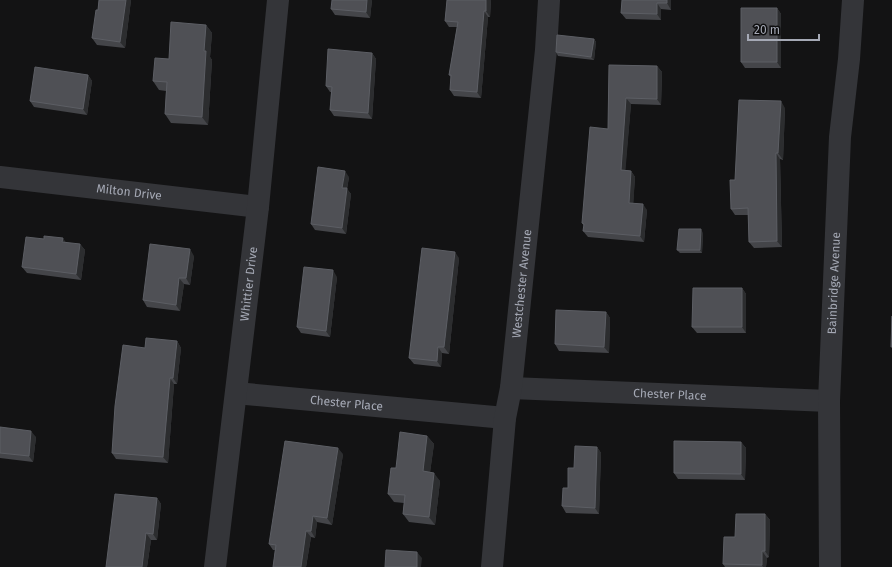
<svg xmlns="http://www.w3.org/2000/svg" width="892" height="567" font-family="'Fira Sans',sans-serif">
<rect width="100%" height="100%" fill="#131314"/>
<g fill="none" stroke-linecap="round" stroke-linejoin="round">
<g stroke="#343539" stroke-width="22">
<path id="s1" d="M0,177l258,30"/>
<path id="s2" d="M511,388l318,13"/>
<path id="s3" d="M236,393l269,25"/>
<path id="s4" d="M215,567l43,-360 20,-207"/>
<path id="s5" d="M492,567l13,-149 6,-30 35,-338 3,-50"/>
<path id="s6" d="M830,567l-1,-166 11,-264 9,-78 4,-59"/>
</g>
</g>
<path fill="#444549" d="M99,0h32l-6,48 -28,-3 -5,-7 6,-28z
M372,0l-2,18 -35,-3 -4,-6z
M447,0h44l-1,17h-2l-7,81 -27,-2 -4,-6 1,-13 -2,-2 8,-48h-8l-4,-6z
M622,0h49v10l-10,-1v11l-35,-1 -5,-6z
M777,8l4,6v54h-36l-4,-6z
M206,25l6,8 -2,24 2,3 -4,65 -37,-2 -6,-9 1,-23 -7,-1 -6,-9 16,-22z
M594,39l2,3 -2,18 -36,-4 -2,-4z
M372,53l4,6 -4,60 -38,-3 -4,-6 1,-18h-1l-4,-6z
M609,65l48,1 5,6 -1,33 -30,-1 -6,66 6,1 4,6 -2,27 14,6 -3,32 -56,-5 -5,-6 1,-5 -2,-3 26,-94z
M88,75l4,6 -5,34 -53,-8 -4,-6z
M785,108l-2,52 -3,-1 2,88 -28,1 -5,-6 -1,-27h-13l-4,-6 4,-29z
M349,177l-2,12 4,5 -5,40 -31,-4 -4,-6z
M703,233l-1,20h-22l-3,-3z
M66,243l14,1 5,6 -4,30 -54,-7 -5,-6z
M194,256l-4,29 -6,-1 -4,27 -33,-4 -4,-7z
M459,258l-10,96 -7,-1 -1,14 -27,-3 -5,-6z
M337,277l-7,60 -29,-4 -4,-6z
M742,288l4,6v39h-49l-5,-6z
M606,312l4,6 -1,35 -50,-2 -4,-7z
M177,341l4,7 -4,36h-3l-6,79 -52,-4 -4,-6 33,-105z
M0,427l36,10 -3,25 -33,-4z
M427,436l7,8 -4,28 10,9 -5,44 -26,-3 -6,-8 1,-11 -10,-1 -6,-8 8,-26z
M741,442l5,6 -1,32 -67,-1 -4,-6z
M597,447l4,6 -2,61 -33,-1 -4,-7 6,-18z
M343,454l-11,71 -15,-3 -2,16 -4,-1 -5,30h-33l2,-17h-2l-4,-6z
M157,498l4,6 -4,36h-6l-4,27h-41z
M765,514l5,6 -1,37 -2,1 -1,9h-41l-2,-3 12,-27z"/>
<path fill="#2c2d2f" d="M126,0h5l-6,48 -5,-6z
M367,0h5l-2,18 -4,-6z
M486,0h5l-1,17 -4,-6z
M667,0h4v10l-4,-7z
M657,3l4,6v11l-4,-6z
M777,8l4,6v54l-4,-6z
M484,11l4,6 -7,81 -4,-6z
M206,25l6,8 -2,24 2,3 -4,65 -6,-8 2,-66z
M594,39l2,3 -2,18 -3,-3z
M372,53l4,6 -4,60 -4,-6z
M657,66l5,6 -1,33 -4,-6z
M88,75l4,6 -5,34 -4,-6z
M626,98l5,6 -6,72 -4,-6z
M781,101l4,7 -2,52 -5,-7z
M776,153l4,6 2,88 -5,-6z
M345,171l4,6 -2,12 4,5 -5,40 -4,-6v-40z
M631,171l4,6 -2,32 -4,-6z
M643,204l4,6 -3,32 -4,-6z
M701,229l2,4 -1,20 -2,-3z
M63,238l4,6 -5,-2z
M80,244l5,6 -4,30 -5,-6z
M190,249l4,7 -4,29 -4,-7z
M455,252l4,6 -10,96 -5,-7z
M333,270l4,7 -7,60 -4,-6z
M179,278l5,6 -4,27 -4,-6z
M742,288l4,6v39l-4,-6z
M606,312l4,6 -1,35 -5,-6z
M177,341l4,7 -4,36 -4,-6z
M438,347l4,6 -1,14 -4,-6z
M170,378l4,6 -6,79 -5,-6z
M31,431l5,6 -3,25 -4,-6z
M427,436l7,8 -5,36 -6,-9z
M741,442l5,6 -1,32 -4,-6z
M597,447l4,6 -2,61 -4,-6z
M338,448l5,6 -11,71 -5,-7z
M434,473l6,8 -5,44 -6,-8z
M157,498l4,6 -4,36 -4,-6z
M765,514l5,6 -1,37 -4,-6z
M313,516l4,6 -2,16 -4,-7z
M306,531l5,6 -5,30h-5z
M146,533l5,7 -4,27h-5z
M762,551l5,7 -1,9h-3l-1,-2z
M417,552l5,6 -1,9h-4z"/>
<path fill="#4f5055" stroke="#5c5e64" d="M99,0h27l-6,42 -28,-4 4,-28h2z
M332,0h35l-1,12 -35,-3z
M447,0h39v11h-2l-7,81 -27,-2 1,-15h-2l9,-53 -13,-1z
M622,0h45v3h-10v11l-36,-1z
M741,8h36v54h-36z
M171,22l35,3 -2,26h2l-4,66 -37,-3 2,-32 -14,-1 2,-23 14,1z
M557,35l37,4 -3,18 -35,-5z
M328,49l44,4 -4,60 -38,-3 2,-23 -6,-1z
M609,65l48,1v33l-31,-1 -5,72 10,1 -2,32 14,1 -3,32 -57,-5 1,-7 -2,-1 8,-96 18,2z
M35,67l53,8 -5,34 -53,-8z
M739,100l42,1 -3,52h-2l1,88 -28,1 -1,-34 -17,1 -1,-29h5z
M318,167l27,4 -3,17h5l-5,40 -31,-4z
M679,229h22l-1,21h-23z
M44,236l19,2 -1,4 18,2 -4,30 -54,-7 4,-30 18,2z
M150,244l40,5 -4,29h-7l-3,27 -33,-5z
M422,248l33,4 -11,95h-6l-1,14 -28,-3z
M304,267l29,3 -7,61 -29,-4z
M693,288h49v39h-50z
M556,310l50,2 -2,35 -49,-3z
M892,316v31h-1z
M146,338l31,3 -4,37h-3l-7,79 -51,-4 3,-47 8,-61 22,3z
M0,427l31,4 -2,25 -29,-3z
M400,432l27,4 -4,35 11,2 -5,44 -26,-3 2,-19 -17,-1 3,-26h5z
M285,441l53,7 -11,70 -14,-2 -2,15h-5l-5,36h-28l3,-22 -7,-1z
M674,441l67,1v32l-67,-1z
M575,446l22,1 -2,61 -33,-2 1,-18h5v-20h6z
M115,494l42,4 -4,36 -7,-1 -4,34h-36z
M736,514h29v37h-3v14l-39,-1 1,-27h11z
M386,550l31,2v15h-32z"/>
<g text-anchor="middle" stroke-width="4" stroke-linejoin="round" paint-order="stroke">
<g font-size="12" fill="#a5a9b5" stroke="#0e0e0f">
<text dy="4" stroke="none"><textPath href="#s1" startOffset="130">Milton Drive</textPath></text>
<text dy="4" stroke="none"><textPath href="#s6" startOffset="284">Bainbridge Avenue</textPath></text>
<text dy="4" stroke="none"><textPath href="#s4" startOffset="285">Whittier Drive</textPath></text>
<text dy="4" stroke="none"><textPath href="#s5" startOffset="285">Westchester Avenue</textPath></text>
<text dy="4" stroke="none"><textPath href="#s2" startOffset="159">Chester Place</textPath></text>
<text dy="4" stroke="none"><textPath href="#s3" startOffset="111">Chester Place</textPath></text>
</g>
</g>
<path d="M748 34v6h71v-6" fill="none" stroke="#a5a9b5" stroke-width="2"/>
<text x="754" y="34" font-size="12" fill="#a5a9b5" stroke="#0e0e0f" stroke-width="3" paint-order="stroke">20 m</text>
</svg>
